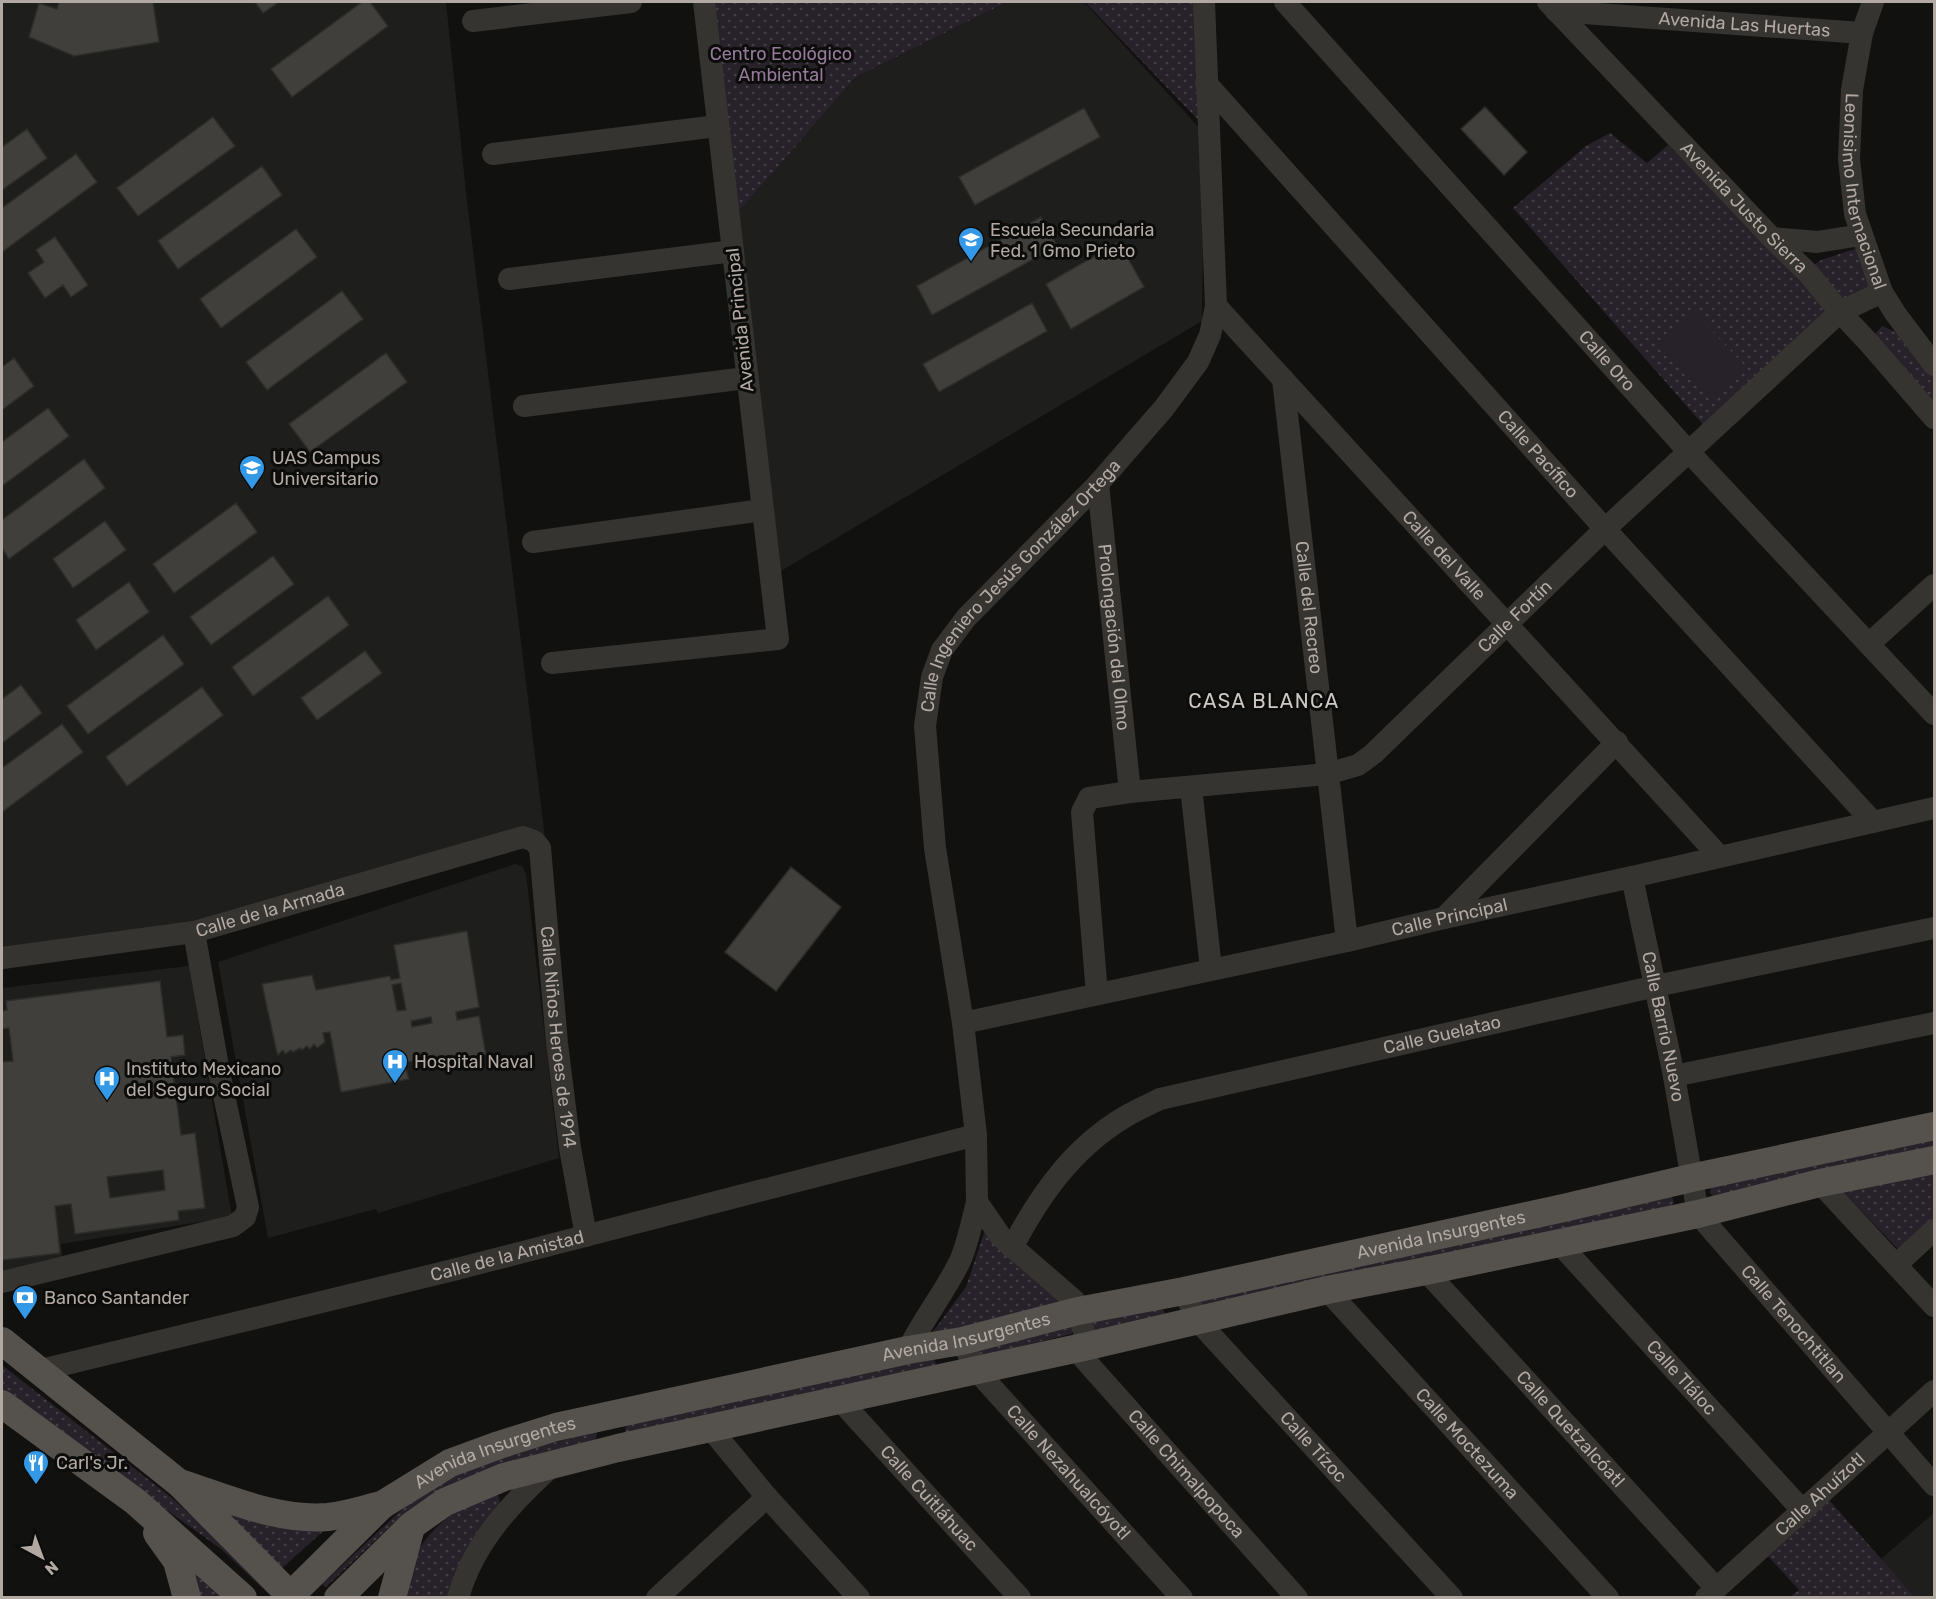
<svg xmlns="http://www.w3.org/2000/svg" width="1936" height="1599" font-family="Rubik,sans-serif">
<defs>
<pattern id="grass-dots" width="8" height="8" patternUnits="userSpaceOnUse" patternTransform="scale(1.5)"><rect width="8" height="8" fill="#272129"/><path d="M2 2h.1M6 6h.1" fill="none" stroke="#443e45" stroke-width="1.8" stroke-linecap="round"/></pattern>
</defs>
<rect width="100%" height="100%" fill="#111110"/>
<path fill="#1e1e1c" d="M2,2h444l21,199 79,645 -10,-11 -347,93 -187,24z
M1007,2h77l120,131 -2,188 -426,253 -41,-358 121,-139z
M515,864l7,2 4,8 33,284 -181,55 -2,-4 -108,29 -50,-276z
M189,966l43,251 -171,27 1,12 -60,15v-283z
M1934,1513v81l-4,3h-15l-34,-38z"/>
<path fill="url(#grass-dots)" d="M709,2h298l-151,75 -121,139z
M1085,2h117l3,125z
M1610,133l37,30 21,-18 131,132 29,37 -122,114 -193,-220 73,-62z
M1858,248l24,35 -29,25 -42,-41 10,-7z
M1882,326l16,7 36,39v29l-53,-55 -7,-11z
M1934,1135v17l-218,47 -6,-6 1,-10z
M1934,1170v50l-34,31 -58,-60z
M1671,1193l3,10 -3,3 -467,107 -6,-12z
M986,1227l84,79 -141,31 37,-50z
M1162,1308l3,5 -2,6 -65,17 -7,-13 6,-3z
M1071,1324l2,7 -2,3 -89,22 -5,-2 -1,-13z
M932,1356l6,11 -313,67 1,-9z
M2,1365l170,133 55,49 49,50h-4l-51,-48 -219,-157z
M598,1431l-3,9 -201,83 -68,64 -4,-3 103,-96 39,-22z
M495,1492l4,5 2,12 -48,88 -51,1c3,-11 4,-22 8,-32 16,-37 48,-61 85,-74z
M1829,1500l86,97h-125l9,-7 -32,-35z
M224,1509l106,16 -50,45z
M192,1565l38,32h-33z"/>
<path fill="#272129" d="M1692,310l56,59 -35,32 -55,-59z"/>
<path fill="#413f3c" stroke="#2d2d2a" stroke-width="1.5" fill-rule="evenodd" d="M59,2h94l6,40 -85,14 -45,-19 10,-34 18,6z
M255,2h24l-16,11z
M362,2h8l18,24 -96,71 -21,-28z
M1485,107l42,45 -23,23 -43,-46z
M1084,108l16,29 -125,68 -16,-28z
M213,117l22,29 -97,70 -21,-28z
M27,129l20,29 -45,32v-43z
M76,154l21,28 -95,70v-44z
M262,166l20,29 -104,74 -20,-28z
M1041,217l16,29 -125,69 -15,-29z
M296,229l21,28 -96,71 -21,-29z
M55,237l33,48 -17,12 -8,-12 -18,13 -17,-25 16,-11 -8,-12z
M1119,242l25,45 -73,42 -25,-45z
M342,291l21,28 -96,71 -21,-28z
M1032,303l15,28 -108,61 -16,-28z
M386,353l21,29 -97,70 -21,-28z
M14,358l20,28 -32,24v-43z
M48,408l21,28 -67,50v-44z
M84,459l21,29 -96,71 -7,-11v-28z
M236,503l21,29 -83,61 -21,-29z
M105,521l21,29 -53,38 -20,-29z
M273,556l21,28 -83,61 -21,-28z
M129,582l20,30 -53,38 -20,-30z
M328,596l21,29 -96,71 -21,-29z
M163,635l21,29 -96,70 -21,-28z
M365,651l17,22 -65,47 -16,-22z
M21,685l21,28 -40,30v-44z
M202,687l21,28 -96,71 -21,-29z
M62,724l21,28 -81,60v-44z
M791,867l50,40 -65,84 -51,-39z
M467,931l12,76 -23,5 1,8 22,-4 7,39 -68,12 -1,-7 -13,3 5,16 -68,13 -11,-60 -7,1 2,9 -8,6 -3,-4 -4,5 -3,-3 -5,4 -2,-2 -7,4 -2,-2 -6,4 -2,-4 -5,5 -1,-2 -15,-69 50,-9 4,15 74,-14 1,4 9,-2 -6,-33zM401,983l5,27 -9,1 -5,-26zM431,1017l1,6 -20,4 -1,-6z
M160,981l7,56 16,-2 2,20 -14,2 10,78 14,-2 10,75 -27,3 1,9 -104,14 -4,-30 -16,2 5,47 -58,7v-198l11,-1 -4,-33 -7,1v-18l5,-1 -1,-9zM163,1170l2,20 -55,8 -3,-21z"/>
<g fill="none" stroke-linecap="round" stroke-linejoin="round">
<g stroke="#363431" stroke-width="22">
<path id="s1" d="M1285,2l403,449 246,263"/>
<path id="s2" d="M1548,2l224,236 36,35 32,39 30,32 64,74"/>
<path id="s3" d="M1873,2l-11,31 -10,57 -3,69 6,55 27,78 13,21 39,52"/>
<path id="s4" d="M1556,11l306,22"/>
<path d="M473,21l158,-19"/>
<path id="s5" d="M1206,83l399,446 268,293"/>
<path d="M493,154l224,-28"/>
<path d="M1772,238l45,4 44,-7"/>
<path d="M509,279l224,-28"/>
<path id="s6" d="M1216,306l503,550"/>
<path id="s7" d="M1283,379l64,562"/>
<path d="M524,406l222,-28"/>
<path id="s8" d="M1098,484l32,308"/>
<path d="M533,542l229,-32"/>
<path d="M1869,644l65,-59"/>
<path d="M552,663l226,-24 -74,-637"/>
<path d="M1191,787l20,182"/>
<path id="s9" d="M1632,877l42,199 24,138 236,271"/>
<path d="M1444,918l173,-176"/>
<path id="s10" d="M2,958l192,-26 329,-95 11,4 6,7 17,195 13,105 16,88"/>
<path id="s11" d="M1097,994l-15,-182 7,-14 41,-6 197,-18 31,-9 15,-11 232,-225 235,-217 42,-20"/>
<path id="s12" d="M963,1023l384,-82 97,-23 188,-41 302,-69"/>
<path d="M1674,1076l260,-53"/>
<path d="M1820,1183l114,123"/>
<path id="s13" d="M977,1202l-1,-67 -13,-112 -28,-175 -10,-122 7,-49 10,-27 24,-32 132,-134 66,-76 34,-46 12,-27 6,-29 -12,-304"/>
<path id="s14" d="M1559,1243l244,268"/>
<path id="s15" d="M1012,1248c27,-52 60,-99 111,-130 11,-7 25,-13 37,-19l496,-113 278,-58"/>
<path d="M1896,1265l38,-35"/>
<path id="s16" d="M1426,1271l290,317"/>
<path d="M2,1282l231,-56 12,-9 3,-10 -29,-135 -25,-140"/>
<path id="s17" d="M1327,1290l281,308"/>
<path id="s18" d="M1184,1291l13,29 255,278"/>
<path id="s19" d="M962,1341l14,29 206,228"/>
<path id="s20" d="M908,1350c15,-31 37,-58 52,-89 8,-18 12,-40 17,-59l24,35 74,64 13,45 -4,13 213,239"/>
<path id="s21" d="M37,1371l416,-101 523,-135"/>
<path id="s22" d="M839,1399l181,199"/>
<path d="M710,1428l57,69 92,101"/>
<path d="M458,1598c15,-55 54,-96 95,-133"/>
<path d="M657,1598l110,-101"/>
<path id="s23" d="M1706,1598l228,-207"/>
</g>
<g stroke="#55524e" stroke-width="28">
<path d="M2,1341l177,142 114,115"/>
<path d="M2,1404l134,98 107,96"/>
<path d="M183,1484c46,15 95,37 145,33 18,-2 36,-8 54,-12"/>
<path d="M157,1533l20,28 10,37"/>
<path id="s24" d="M288,1598l94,-93 68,-42 49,-18 57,-18 352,-77 54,-9 116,-30 106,-20 384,-84 123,-29 243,-52"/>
<path d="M338,1598l73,-72 34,-24 59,-25 114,-29 470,-102 239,-56 99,-19 272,-57 122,-31 114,-23"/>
<path d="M392,1598l19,-71"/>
</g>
</g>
<defs>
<symbol id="school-pin" viewBox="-11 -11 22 30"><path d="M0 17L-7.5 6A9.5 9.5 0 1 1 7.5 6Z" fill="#3399e7" stroke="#0c0c0b"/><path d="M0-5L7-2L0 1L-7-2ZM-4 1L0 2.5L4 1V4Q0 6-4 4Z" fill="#fff"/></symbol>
<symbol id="university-pin" viewBox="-11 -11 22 30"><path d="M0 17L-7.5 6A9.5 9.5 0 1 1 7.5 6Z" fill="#3399e7" stroke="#0c0c0b"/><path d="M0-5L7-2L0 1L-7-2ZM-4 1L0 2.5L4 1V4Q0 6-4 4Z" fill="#fff"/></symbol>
<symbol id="hospital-pin" viewBox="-11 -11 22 30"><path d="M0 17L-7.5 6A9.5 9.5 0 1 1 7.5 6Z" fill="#3399e7" stroke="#0c0c0b"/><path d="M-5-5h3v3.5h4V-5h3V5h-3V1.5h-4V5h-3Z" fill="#fff"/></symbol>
<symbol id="bank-pin" viewBox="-11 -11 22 30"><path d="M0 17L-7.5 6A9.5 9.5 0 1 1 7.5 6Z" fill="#3399e7" stroke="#0c0c0b"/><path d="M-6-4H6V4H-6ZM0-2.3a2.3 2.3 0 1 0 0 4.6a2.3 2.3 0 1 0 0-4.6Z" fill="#fff"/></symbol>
<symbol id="restaurant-pin" viewBox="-11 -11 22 30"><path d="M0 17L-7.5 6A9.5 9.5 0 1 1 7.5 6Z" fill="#3399e7" stroke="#0c0c0b"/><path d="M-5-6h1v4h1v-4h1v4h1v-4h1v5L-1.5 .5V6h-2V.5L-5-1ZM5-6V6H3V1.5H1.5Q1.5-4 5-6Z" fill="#fff"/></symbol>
</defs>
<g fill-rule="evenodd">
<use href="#school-pin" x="956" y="225" width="30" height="40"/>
<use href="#university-pin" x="237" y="453" width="30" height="40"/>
<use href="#hospital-pin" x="380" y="1047" width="30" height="40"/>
<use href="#hospital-pin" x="92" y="1064" width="30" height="40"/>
<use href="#bank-pin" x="10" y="1283" width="30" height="40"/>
<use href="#restaurant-pin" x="21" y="1448" width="30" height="40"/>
</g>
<g text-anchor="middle" stroke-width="6" stroke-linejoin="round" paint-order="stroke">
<g font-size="18" fill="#b2a9a2" stroke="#0c0c0b">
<text dy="6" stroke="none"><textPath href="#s4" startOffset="189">Avenida Las Huertas</textPath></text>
<text dy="6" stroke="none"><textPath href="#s3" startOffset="194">Leonisimo Internacional</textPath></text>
<text dy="6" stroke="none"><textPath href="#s2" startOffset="284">Avenida Justo Sierra</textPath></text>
<text transform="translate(740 320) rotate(-96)" y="6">Avenida Principal</text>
<text dy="6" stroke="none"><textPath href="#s1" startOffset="482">Calle Oro</textPath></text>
<text dy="6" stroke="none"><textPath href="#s5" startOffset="498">Calle Pacífico</textPath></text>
<text dy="6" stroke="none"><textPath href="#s6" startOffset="338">Calle del Valle</textPath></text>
<text dy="6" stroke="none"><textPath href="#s13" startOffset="654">Calle Ingeniero Jesús González Ortega</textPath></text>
<text dy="6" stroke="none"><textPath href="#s7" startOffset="230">Calle del Recreo</textPath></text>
<text dy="6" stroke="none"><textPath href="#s11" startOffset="686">Calle Fortín</textPath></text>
<text dy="6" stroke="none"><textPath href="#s8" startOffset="154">Prolongación del Olmo</textPath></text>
<text dy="6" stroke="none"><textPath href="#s10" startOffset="273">Calle de la Armada</textPath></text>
<text dy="6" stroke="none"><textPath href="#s12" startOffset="498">Calle Principal</textPath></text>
<text dy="6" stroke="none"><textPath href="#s9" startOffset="153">Calle Barrio Nuevo</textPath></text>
<text dy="6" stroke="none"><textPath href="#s15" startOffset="504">Calle Guelatao</textPath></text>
<text dy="6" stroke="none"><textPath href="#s10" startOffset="747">Calle Niños Heroes de 1914</textPath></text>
<text dy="6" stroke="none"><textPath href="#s24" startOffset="1230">Avenida Insurgentes</textPath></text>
<text dy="6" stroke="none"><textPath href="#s21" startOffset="484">Calle de la Amistad</textPath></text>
<text dy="6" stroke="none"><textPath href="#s9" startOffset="489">Calle Tenochtitlan</textPath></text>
<text dy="6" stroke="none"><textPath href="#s24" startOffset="744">Avenida Insurgentes</textPath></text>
<text dy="6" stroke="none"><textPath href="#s14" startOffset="182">Calle Tláloc</textPath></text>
<text dy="6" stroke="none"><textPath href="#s16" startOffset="214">Calle Quetzalcóatl</textPath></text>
<text dy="6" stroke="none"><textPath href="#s17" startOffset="208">Calle Moctezuma</textPath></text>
<text dy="6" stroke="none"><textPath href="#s18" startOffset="204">Calle Tízoc</textPath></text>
<text dy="6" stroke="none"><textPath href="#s24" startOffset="258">Avenida Insurgentes</textPath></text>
<text dy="6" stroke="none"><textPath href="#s19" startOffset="170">Calle Nezahualcóyotl</textPath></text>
<text dy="6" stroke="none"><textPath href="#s20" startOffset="519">Calle Chimalpopoca</textPath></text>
<text dy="6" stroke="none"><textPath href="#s23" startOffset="154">Calle Ahuízotl</textPath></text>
<text dy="6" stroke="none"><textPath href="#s22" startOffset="134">Calle Cuitláhuac</textPath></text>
</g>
<g font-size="18" fill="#967a9c" stroke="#0c0c0b">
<text x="781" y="60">Centro Ecológico<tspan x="781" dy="21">Ambiental</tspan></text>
</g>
<g font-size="18" fill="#b2a9a2" stroke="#0c0c0b" text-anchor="start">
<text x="990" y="236">Escuela Secundaria<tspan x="990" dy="21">Fed. 1 Gmo Prieto</tspan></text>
<text x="272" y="464">UAS Campus<tspan x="272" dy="21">Universitario</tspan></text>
<text x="414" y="1068">Hospital Naval</text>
<text x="126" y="1075">Instituto Mexicano<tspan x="126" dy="21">del Seguro Social</tspan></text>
<text x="44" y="1304">Banco Santander</text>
<text x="56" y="1469">Carl's Jr.</text>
</g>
<g font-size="20" letter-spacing="1.5" fill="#cec8c3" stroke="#0c0c0b">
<text x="1264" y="708">CASA BLANCA</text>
</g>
</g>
<rect width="1936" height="1599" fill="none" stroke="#b2a9a2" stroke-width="6"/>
<g transform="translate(42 1557) rotate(139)" stroke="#0c0c0b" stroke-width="4.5" paint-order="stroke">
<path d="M0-4.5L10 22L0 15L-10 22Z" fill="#b2a9a2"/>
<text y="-9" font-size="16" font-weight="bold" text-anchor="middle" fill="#b2a9a2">N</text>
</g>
</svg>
